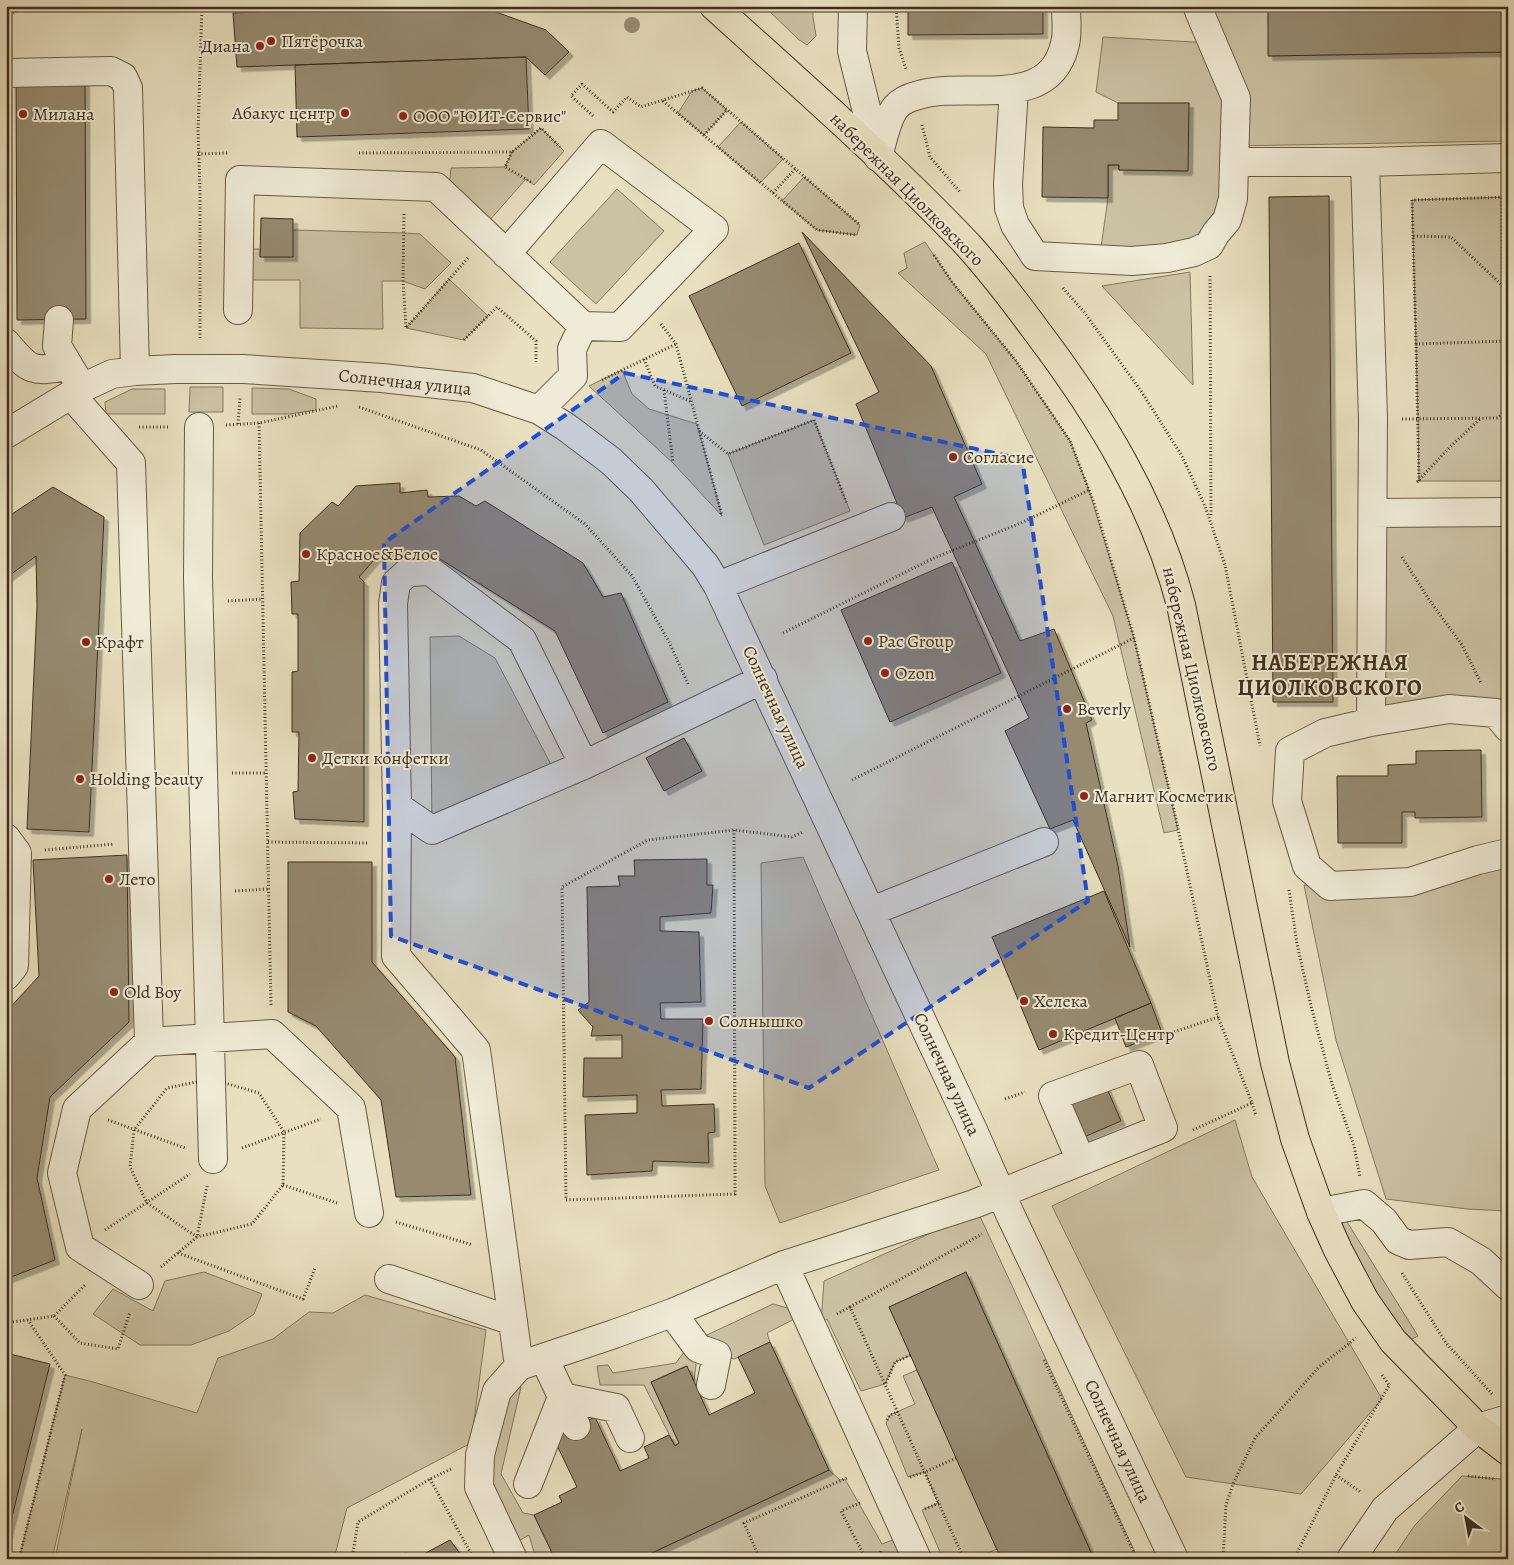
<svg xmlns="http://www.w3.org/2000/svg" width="1514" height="1565" font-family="Alegreya,serif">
<defs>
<filter id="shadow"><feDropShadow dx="4.5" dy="4.5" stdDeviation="0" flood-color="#0004"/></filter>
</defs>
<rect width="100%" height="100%" fill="#e8e0c0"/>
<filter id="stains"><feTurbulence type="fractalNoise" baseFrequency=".004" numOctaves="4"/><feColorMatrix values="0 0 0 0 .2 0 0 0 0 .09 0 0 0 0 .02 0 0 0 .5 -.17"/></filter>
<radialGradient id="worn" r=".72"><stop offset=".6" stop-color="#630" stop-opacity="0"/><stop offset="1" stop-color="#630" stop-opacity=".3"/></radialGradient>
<path fill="#cbc2a4" stroke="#847860" d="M764,6h49v11l3,19 -9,9 -9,-6z
M1191,6h77l1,50 239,-4v84l-4,5 -269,5 -19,87 -117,28 9,-63v-33h11v5l69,1 -70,-68 -22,-11 7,-55 109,6z
M702,88l25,22 -23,25 -26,-22 14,-22z
M741,122l42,37 -23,24 -42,-36z
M541,128l23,23 -30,34 -8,-6 -45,51 -33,-32 3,-30 54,-1 7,-15z
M804,177l56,48 -3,10 -40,-5 -35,-29z
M617,189l47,42 -68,73 -46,-42z
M1508,197v284h-89l-1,-63 -6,-218z
M293,230l111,3 16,1 31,29 -26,26 -22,-8h-21l1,48 -83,-1v-48h-51v-31h11v8z
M925,242l27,40 64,79 54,80 19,49 45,148 44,192 -14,3 -51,-217 -127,-262 -88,-81 9,-5 -3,-15z
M1190,272l3,113 -91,-99z
M449,279l39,37 -24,24 -58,-12z
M622,370l10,24 17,15 48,15 25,92 -49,-53 -84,-77z
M190,387h33v25h-34z
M252,388l37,1 27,10v11l-27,4h-37z
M132,389h33v25h-59l-1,-12z
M814,420l36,91 -86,34 -36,-91z
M1508,512v216l-12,-15 -125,9 2,-209z
M459,636l36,22 62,118 -125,54 -2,-193z
M1508,854v357l-41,-2 -81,-10 -50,-159 -32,-155 108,8z
M803,857l136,313 -159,53 -15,-37 -4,-323z
M1235,1120l17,57 130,222 -81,95 -115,-17 -134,-271z
M978,1212l160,347h-44l-128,-286 -77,34 22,48 -16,7 -10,22 -24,7 -34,-72 -6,3 3,-41z
M1344,1217l74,119 -12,6 -42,-65 -22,-48z
M204,1272l58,22 -8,20 -25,17 -38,14h-51l-47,-31 20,-25 40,22 12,-30z
M365,1295l121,35 -15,113 -124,65 -13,51h-279l27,-130 -30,130h-33l46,-184 28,7 104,31 21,-55 55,-19 36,-27 24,1z
M773,1304l33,9 -39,20 3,9 -36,17 -36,-11 -4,33 -8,-15 -35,16 28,61 -4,3 -31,-61h-44l-3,-19 11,-1 5,8 63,-10 16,-22 6,7 9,-13z
M917,1370l80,179 -23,10h-31l-21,-49 16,-7 -13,-31 -17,5 -22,-54 4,-8 25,-11 -12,-28z
M521,1387l-20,87 22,39 11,2 21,44h-19l-7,-24 -21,12 -28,-92 14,-52z
M829,1470l11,10 5,-1 37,65 19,-7 9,22h-271z
M1462,1476l39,3 7,5v75h-116l23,-34z"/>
<path fill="#968b71" stroke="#3e2f1b" filter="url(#shadow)" d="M382,6h97l67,24 23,22 -24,23 -19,-18 -289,10 -4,-54z
M908,6h135v28l-135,1z
M1268,6h240v46l-240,4z
M526,57l3,72 -232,8 -2,-72z
M85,80l1,239 -69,1 -1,-239z
M1118,103h71l-1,68 -69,-1v-5h-11v33l-66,-1 1,-70 51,1v-8h24z
M1329,196l4,506h-60l-4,-505z
M261,218l32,1v38h-33z
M802,232l129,134 51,118 -28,13 66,144 34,-12 38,91 -6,3 32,143 12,81 -57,-127 -23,9 -45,-98 24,-13 -97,-211 -29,11 -47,-114 23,-12z
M799,243l52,110 -109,53 -53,-110z
M400,483v10l27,-3 1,7 31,-1 17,10 9,-5 98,62 20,34 18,-4 47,109 -65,31 -48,-102 -126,-79h-48l-22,25 5,5v240l-69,-3 -2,-27 5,-1 1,-59h-7v-60l6,-1v-57h-6l-1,-32 8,-1 1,-48 32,-31 6,4 18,-20z
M53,487l51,30 -15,315 -62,-3 10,-223 -1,-50 -30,22v-60z
M952,562l49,111 -111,49 -49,-112z
M684,738l18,33 -38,20 -18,-33z
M1481,750l1,67 -67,1v-6h-13v31h-64l-1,-67h51v-11l28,-1v-13z
M127,855l2,167 -79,75 -13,81 18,82 -49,19v-267l33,-36 -6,-116z
M707,859v26h6l-2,28 -51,4v14l39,1 2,70 -41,1 1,16h42l-2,70 -40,1 1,16 52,-2 1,28 -7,1 1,30 -56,-2 -1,10 -65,4 -2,-60 52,-2v-18l-54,2 1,-39h38v-23l-31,1 2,-9 -15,-17 11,-8 -2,-115 33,-1 -2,-10h17l-1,-16z
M288,862h84v100l83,95 16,138 -75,2 -15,-97 -65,-74 -28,-14z
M1104,891l47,112 -112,47 -47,-113z
M1151,1003l11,30 -36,14 -11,-29z
M1105,1084l16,37 -37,16 -16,-37z
M966,1272l128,287h-93l-45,-101 -67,-151z
M770,1342l59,128 -190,89h-84l-21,-44 28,-13 -3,-6 18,-9 -24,-50 42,-20 25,54 29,-13 -5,-11 25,-12 6,11 4,-3 -28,-61 36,-16 22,49 46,-22 -17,-36z
M6,1353l44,11 -44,177z
M450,1540l14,19h-61l2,-6 15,3z"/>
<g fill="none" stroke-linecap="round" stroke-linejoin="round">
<defs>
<path id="minor" d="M853,6l-1,45 26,106
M6,73l105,-2 12,6 5,11 7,283
M1014,89l-6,95 1,24 6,17 20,31 97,5 35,-3 27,-6 15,-7 7,-12 11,-13 6,-21 3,-101 -37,-87
M878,157c4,-14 9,-40 18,-50 6,-7 15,-10 23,-12 48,-15 130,18 146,-51 3,-11 1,-26 1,-38
M1235,162h130l8,257 -2,303 78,-13 47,4 12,15
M1365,162l143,-4
M506,254l95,-110 113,85 -94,98 -37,-1
M238,310l2,-130 196,7 147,139 -11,23 1,27 -34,34
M59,320l-2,26 25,42
M6,343c24,29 26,29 62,23
M71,395l60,68 18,579 -72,67 -15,64 18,74 59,38
M199,427l-1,151 15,581
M6,434l76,-46 30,-14 23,-3 40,-2h68l139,9 91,10 66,22 27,17 45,34 30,29 64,75 13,21 254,542 38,86 164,345
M1373,513l135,-1
M718,586l173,-69
M1371,722l-46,11 -35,18 -3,50 20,65 23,20 80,-4 68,-22 30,-7
M584,765l-62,-125 -92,-69 -22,1 -12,11 -3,21 4,202 35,24 152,-65 179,-86
M397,806l-1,150 80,94 43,316
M6,838l11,15 -3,113 -8,10
M872,911l172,-69
M149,1042l123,-8 79,74 18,105
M1321,1212l43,-8 20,17 14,19 4,2 7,3 39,-3 33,19 27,25
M784,1265l133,294
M389,1279l124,42
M672,1313l26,35 19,7 -6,30
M544,1358l32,68
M528,1484l34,-87 54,11 14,30
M513,1559l-34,-72 1,-32 17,-64 22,-25 95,-32 58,-21 112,-48 190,-61 189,-76 -24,-63 -86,31 28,65
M1351,1559l34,-50 93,-81 30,-9"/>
<path id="major" d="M714,6c86,78 174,155 254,239 25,28 48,58 70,88 62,82 117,172 143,272l94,458 20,76 26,73 17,38 27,51 28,40 85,87 30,23"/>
</defs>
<use href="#minor" stroke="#685b44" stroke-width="30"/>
<use href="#major" stroke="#3e2f1b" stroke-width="30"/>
<path stroke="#3e2f1b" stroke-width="3" stroke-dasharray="1 2.5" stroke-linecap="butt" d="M896,6l3,42 7,21
M6,15l24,-9
M663,101l110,92 22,-24
M593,116l-22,-20 11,-12 31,28 14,-15 14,10 61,-19 158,137
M922,125l8,32 30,35
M704,135l23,-25
M512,152l-7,15 26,15
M359,153l153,-1 29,-24 19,19
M198,154l29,-1
M773,193l44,37 40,5
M1502,198l1,88
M404,214l-1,67 3,47 62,-70
M1413,236l-1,-36 96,-3
M934,255l18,27 64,79 54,80 24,62 40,135 41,177 43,202 -56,19 -8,6
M1210,276l1,241
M1063,288l21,24 57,79 41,65 23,50 20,59 35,181
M661,324l15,20 46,172
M200,338v-147l-2,-60 4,-125
M464,340l33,-33 39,34v21
M1416,344l-3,-108 38,1 57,54
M644,359l11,27 37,16
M602,380l74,-36
M664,390l9,73
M359,407l122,43 104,74 47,52 37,66 19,42
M1402,419l96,-1 10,-10
M259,423l12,583
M238,424l2,-27
M226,425l33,-2 79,-17
M139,427h31
M699,431l29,23 86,-34 33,84
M1419,481l-3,-137 92,-3
M1417,482l33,-35 31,-29
M1402,557l28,44 32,44 19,38
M228,601l35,-2
M783,633l151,-75 87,-35 68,-33
M232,773h34
M852,780l282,-142
M734,830l1,364 -169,6 -4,-313 86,-47 86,-10 58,7 11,-5
M268,842l99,1
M45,850l69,-6
M1289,890l8,54 14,62 21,78 22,62 6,31
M235,891l34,-2
M211,1079l48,14 25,39 -1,53 -31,39 -55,13 -50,-34 -17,-36 4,-37 33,-42z
M1005,1099l20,-7
M1252,1103l4,13
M108,1120l77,28
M1193,1130l59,-27 -34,-86
M242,1148l79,-29
M283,1185l54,18
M396,1222l77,23
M105,1230l85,-56
M178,1253l125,46 12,-31
M161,1267l36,-30 10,-51
M1402,1273l44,70 46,51
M837,1314l13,-7
M54,1316l26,27 38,6 12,-37
M6,1323l48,-7 32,-32
M1044,1360l93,199
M1382,1375l7,10
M886,1383l9,-21 16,-7
M887,1420l3,-5 8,-3
M1336,1475l26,18
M1468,1476l28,3
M910,1477l15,-5 31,-14
M430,1479l44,80
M860,1503l-19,8 25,48
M925,1509l14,-6
M19,1559l46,-184 -37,-55
M352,1559l6,-37 72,-43 21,-10
M760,1559l-16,-36 105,-46
M879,1559l2,-9
M964,1559l-114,-252 132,-73
M1223,1559l3,-54 7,-21 22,-46 64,-71 37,-29
M1294,1559l42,-84 54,-91"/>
<use href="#minor" stroke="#f0ebd6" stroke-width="28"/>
<use href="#major" stroke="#e8e0c0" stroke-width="28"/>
</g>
<circle fill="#9a8f74" cx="632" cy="25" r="8"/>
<path fill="#1d4ed8" fill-opacity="0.2" stroke="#1d4ed8" stroke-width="4" stroke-dasharray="10 6" stroke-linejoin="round" d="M625,373l397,86 66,442 -279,187 -418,-152 -7,-393z"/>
<g fill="#8f2418" stroke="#f0ebd6" stroke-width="2">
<circle cx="271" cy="41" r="5"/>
<circle cx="260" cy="46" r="5"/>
<circle cx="345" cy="113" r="5"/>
<circle cx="23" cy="114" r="5"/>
<circle cx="403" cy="116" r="5"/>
<circle cx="953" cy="457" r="5"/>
<circle cx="306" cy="554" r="5"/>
<circle cx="868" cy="641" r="5"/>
<circle cx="86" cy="642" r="5"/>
<circle cx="885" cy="673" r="5"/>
<circle cx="1067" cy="709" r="5"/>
<circle cx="312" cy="758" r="5"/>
<circle cx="80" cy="779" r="5"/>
<circle cx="1084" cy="796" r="5"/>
<circle cx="109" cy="879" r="5"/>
<circle cx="114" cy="992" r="5"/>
<circle cx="1024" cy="1001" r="5"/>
<circle cx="709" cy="1021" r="5"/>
<circle cx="1053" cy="1034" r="5"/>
</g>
<g text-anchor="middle" stroke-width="4" stroke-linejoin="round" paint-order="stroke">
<g font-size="18" fill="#3e2f1b" stroke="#f0ebd6" text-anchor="start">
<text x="281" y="47">Пятёрочка</text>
<text x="250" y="52" text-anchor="end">Диана</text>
<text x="335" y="119" text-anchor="end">Абакус центр</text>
<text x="33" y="120">Милана</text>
<text x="413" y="122">ООО "ЮИТ-Сервис"</text>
<text x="963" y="463">Согласие</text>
<text x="316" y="560">Красное&amp;Белое</text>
<text x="878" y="647">Pac Group</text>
<text x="96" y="648">Крафт</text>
<text x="895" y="679">Ozon</text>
<text x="1077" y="715">Beverly</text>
<text x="322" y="764">Детки конфетки</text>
<text x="90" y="785">Holding beauty</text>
<text x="1094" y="802">Магнит Косметик</text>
<text x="119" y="885">Лето</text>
<text x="124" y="998">Old Boy</text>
<text x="1034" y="1007">Хелека</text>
<text x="719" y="1027">Солнышко</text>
<text x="1063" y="1040">Кредит-Центр</text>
</g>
<g font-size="18" fill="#3e2f1b" stroke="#f0ebd6">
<text transform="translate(907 189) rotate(45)" y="6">набережная Циолковского</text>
<text transform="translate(405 382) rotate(6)" y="6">Солнечная улица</text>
<text transform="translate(1192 669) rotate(77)" y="6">набережная Циолковского</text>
<text transform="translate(776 707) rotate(65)" y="6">Солнечная улица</text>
<text transform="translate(947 1074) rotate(65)" y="6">Солнечная улица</text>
<text transform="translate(1118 1441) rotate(65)" y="6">Солнечная улица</text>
</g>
<g font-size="22" font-weight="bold" letter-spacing="1" fill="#3e2f1b" stroke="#f0ebd6">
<text x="1330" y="670">НАБЕРЕЖНАЯ<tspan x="1330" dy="25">ЦИОЛКОВСКОГО</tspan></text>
</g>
</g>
<rect width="1514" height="1565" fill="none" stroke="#e8e0c0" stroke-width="25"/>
<rect x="8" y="8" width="1499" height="1550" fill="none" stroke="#3e2f1b" stroke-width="2.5"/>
<rect x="12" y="12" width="1489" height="1540" fill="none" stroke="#3e2f1b"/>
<g transform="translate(1466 1518) rotate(328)" stroke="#f0ebd6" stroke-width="4" paint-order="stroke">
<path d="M0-4L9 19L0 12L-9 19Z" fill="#3e2f1b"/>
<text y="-8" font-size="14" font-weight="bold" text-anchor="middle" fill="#3e2f1b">С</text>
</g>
<rect width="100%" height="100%" filter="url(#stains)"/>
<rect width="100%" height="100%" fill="url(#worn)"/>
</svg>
